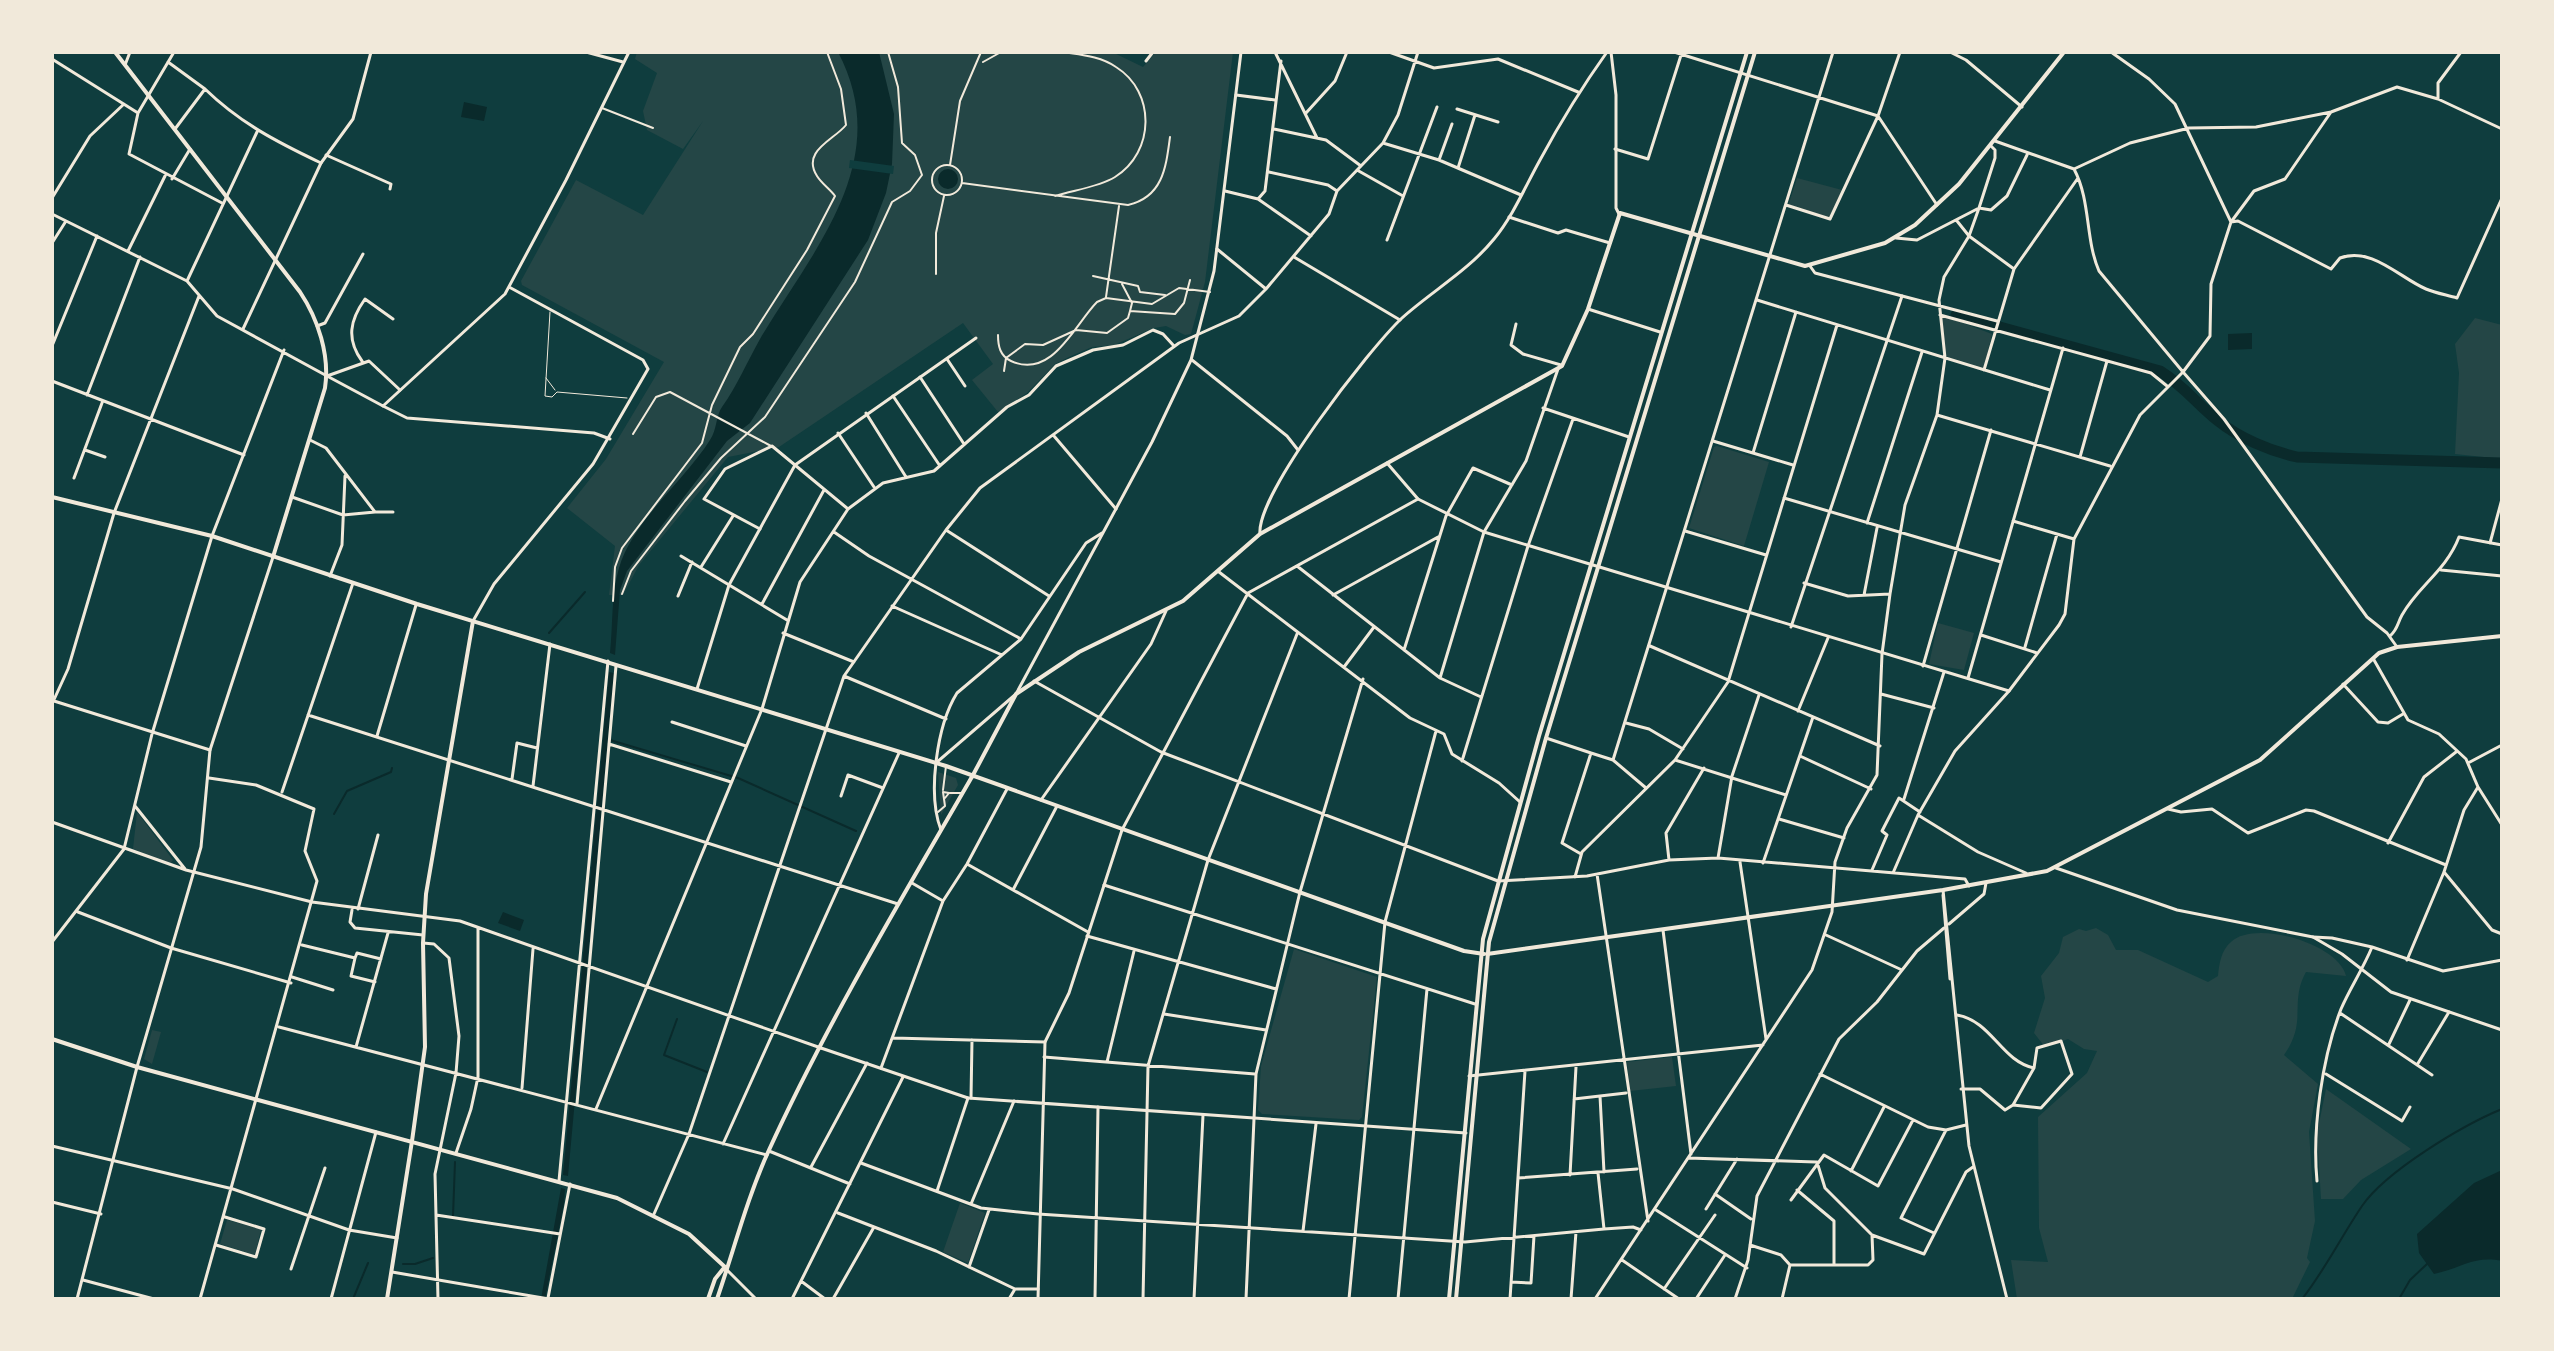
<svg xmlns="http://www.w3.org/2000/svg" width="2554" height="1351" font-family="'Source Serif 4',serif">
<rect width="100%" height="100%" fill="#0f3d3e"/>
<path fill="#244646" d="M637,52h475l31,15 13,-15h77l-28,230 -14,52 -6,1 -19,-9 -12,2 -40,17 -22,2 -23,10 -14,7 -28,29 -29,19 -26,-32 21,-16 -30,-41 -184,124 -51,10 -89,108 -16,30h-14l6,-49 -48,-38 39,-49 58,-97 -142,-77 -1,-4 55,-101 67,35 60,-94 -20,28 -36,-19 -4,-19 14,-38 -22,-14z
M1797,178l45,12 -12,29 -42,-13z
M1942,315l50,19 -8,34 -39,-12z
M2475,318l27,7v134l-47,-5 4,-81 -4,-29z
M1717,446l52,16 -25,84 -55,-18 25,-81z
M1938,623l36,10 -10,37 -35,-6z
M938,772l18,6 2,7 -17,30z
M137,812l36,48 -2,3 -38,-14z
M2096,928l12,7 8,15h22l70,32 10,-6c1,-11 3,-26 13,-34 24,-23 108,2 115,34l-40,-4c-17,31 2,49 -22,83l34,29 -9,48 6,89 -8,37 3,4 -18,37h-275l-6,-39 37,2 -9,-34 -1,-111 49,-44 10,-22 -13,-2 -16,-10 -23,8 -11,-14 11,-35 -4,-22 18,-23 4,-16 16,-8 7,2z
M1294,949l83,28 -15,140 -3,3 -97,-6 -4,-4 3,-44z
M152,1030l9,2 -9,32 -8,-5z
M1672,1057l4,29 -46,5 -3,-29z
M2326,1089l85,60 -50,31 -18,19h-22l-4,-66z
M960,1203l25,10 -17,50 -25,-11z
M227,1220l34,9 -6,26 -35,-11z"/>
<path fill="#0a2a2b" d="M838,52h41l15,62 -2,50 -6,29 -18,47 -118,183 -23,18 -100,130 -7,19 -5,65 -5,-2c3,-27 1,-59 9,-85 13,-46 65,-87 91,-128 7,-10 6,-25 12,-33 15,-21 25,-45 38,-68 51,-87 136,-177 78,-287z
M464,102l23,5 -3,14 -23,-4z
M938 179a10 10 0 1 1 20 0a10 10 0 1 1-20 0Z
M2252,333v16l-24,1v-16z
M609,672l5,1 -46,503 -5,-1z
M503,912l21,8 -4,11 -22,-8z
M2502,1170v91c-28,-6 -40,7 -68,13l-15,-21 -2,-19 57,-51z
M561,1188l4,1 -1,15 -19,95h-4z"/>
<path fill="#0f3d3e" d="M850,160l44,6 -1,8 -44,-6z"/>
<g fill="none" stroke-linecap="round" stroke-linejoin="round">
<path stroke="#0a2a2b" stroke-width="2" d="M549,633l36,-41
M610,740l128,38 118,53
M334,814l13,-23 44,-19 1,-4
M677,1019l-13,36 43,17
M453,1216l2,-54
M403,1264h12l18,-6
M353,1299l15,-36
M2302,1299c23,-29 39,-62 60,-93 24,-35 101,-81 140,-97
M2399,1299l11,-19 17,-16"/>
<path stroke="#0a2a2b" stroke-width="11" d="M1956,315l204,56c24,15 36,32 57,49 22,18 53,31 80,37l205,6"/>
<path stroke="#f1e9da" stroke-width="1" d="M550,312l-5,84 7,1 5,-5 70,6
M546,378l9,12"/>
<path stroke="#f1e9da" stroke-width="2" d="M983,62l18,-10
M602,108l51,20
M950,165l10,-64 21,-49
M932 180a15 15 0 1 1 30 0a15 15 0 1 1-30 0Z
M962,183l166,22c35,-8 38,-38 42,-68
M1055,196c19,-6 44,-9 60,-19 40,-25 41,-85 1,-110 -16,-11 -35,-12 -54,-15
M936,274v-41l8,-37
M1093,276l45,10 2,6 25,3
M1122,284l10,19 -2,8
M1106,297l13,-91
M998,335c0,11 2,21 13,26 41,19 64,-37 86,-59l9,-4 46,6 27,-16 31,4
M1004,371l2,-13 19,-14 18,1 33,-15 31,3 21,-15 2,-7 45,3 9,-11 6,-23
M633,434l23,-37 14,-5 101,54
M622,594l9,-23 54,-70 36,-43 44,-41 90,-135 37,-80 18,-11 12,-16 -7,-20 -13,-12 -4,-56 -10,-35
M613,601l2,-34 7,-19 80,-105 10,-38 28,-58 13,-13 54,-84 28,-54c-5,-7 -13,-12 -18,-20 -16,-25 17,-36 29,-51l-5,-36 -14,-37
M943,790l3,-24
M950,793h12
M938,812l7,-6 -2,-14 6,1 -4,5"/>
<path stroke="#f1e9da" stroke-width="3" d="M174,52l-36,61 -9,41 93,49
M1275,52l42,86
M1389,52l45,16 64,-9 80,33
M1674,52l204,64 59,89
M1950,52l16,8 56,47
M2111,52l38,27 26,25 56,118 7,-1 93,48 9,-11c31,-12 60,20 86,31 9,4 21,6 31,9l45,-100
M52,59l86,54
M1146,61l7,-9
M168,62l37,27 -30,40
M125,65l5,-13
M205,89c35,34 72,53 116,74
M1236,95l39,5
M2438,99v-16l23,-31
M1457,109l41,13
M2331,112l-46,67 -31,12 -23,31 -20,62 -1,52 -27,36 41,47 143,198 20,16 10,14
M1306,113l29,-32 12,-29
M1274,129l52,11 35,26
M1383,143l56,17 82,35
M1615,149l33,10 34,-107
M326,155l65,29 -1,5
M1439,160l13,-36
M1458,168l17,-53
M2074,169l56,-26 59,-15 67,-1 75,-15 66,-25 41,12 64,30
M1357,170l46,26
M1269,172l59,13 9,6
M172,179l18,-30
M1225,191l33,8 7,-8 16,-130
M52,198l38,-62 34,-32
M1258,199l53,37
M1786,205l44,14 48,-103 22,-64
M52,214l135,67 30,35 110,60 42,-15 31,29
M1509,217l49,16 8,-3 44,13
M1896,238l21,2 62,-32 16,-50v-8l-4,-4
M1387,240l50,-133
M52,243l14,-22
M1217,249l49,40
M128,251l37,-75
M1294,257l106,63
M1810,266l5,7 182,48
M2014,269l-45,-33 10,-28 12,2 16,-14 20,-41
M187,281l70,-149
M1757,300l293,90
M1588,309l72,23
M1940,315l211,58 16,13
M1516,324l-5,21 12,9 38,11
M317,326l8,-3 38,-69
M52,346l45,-110
M947,359l18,27
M1192,360l95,76 11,14
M362,361c-16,-22 -12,-41 3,-62l28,20
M1984,370l30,-101 64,-91
M920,377l44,67
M52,381l192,74
M87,395l53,-138
M893,396l47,70
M383,406l24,12 187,15 16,6
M1543,408l86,29
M866,413l40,64
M1937,415l173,51
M838,433l36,54
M1054,436l62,73
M1713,441l80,24
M85,450l20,7
M1753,453l43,-141
M2080,457l27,-96
M74,478l28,-75
M292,497l51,18 32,-3 -49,-64 -16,-8
M1784,498l217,64
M375,512h18
M2013,521l61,18
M1867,523l55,-171
M760,529l-56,-30 21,-30 47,-23 76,63
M946,530l103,66
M1685,531l81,24
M834,532l35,24 152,83
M2490,543l12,-44
M681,556l106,64
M1297,566l143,112 41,19
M701,567l32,-51
M2441,570l61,6
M1219,572l191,146 34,16 8,20 47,29 21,19
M330,576l12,-31 3,-69
M1804,583l44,13 42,-2
M1333,595l105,-58
M1864,595l13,-67
M678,596l14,-34
M762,604l62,-114
M892,606l110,49
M783,633l71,29
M1981,635l56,18
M2390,636c8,-7 7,-12 12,-21 16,-29 44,-44 57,-78l43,8
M1650,646l230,100
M2025,647l32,-113
M1404,650l42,-134 27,-48 39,17
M2374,660l34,60 31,14 27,25 12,28 24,38
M1923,666l68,-236
M1344,667l30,-40
M844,676l102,43
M1440,678l44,-146 42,-71 32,-92
M1968,678l95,-330
M1034,681l127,71 337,129 89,-5 82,-16 49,-2 247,21 4,7
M2343,684l35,38 10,1 15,-9
M1881,694l53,14
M54,701l156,49
M52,704l16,-35 46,-156 85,-217
M1798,711l30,-73
M308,715l590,189
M672,722l74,24
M1626,723l23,6 34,20
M377,736l39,-131
M1546,738l45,15 -29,90 19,11
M609,744l122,38
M1591,753l22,7 33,28
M1800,756l71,33
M1613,760l220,-708
M1675,760l111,35
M1462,761l66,-215 45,-127
M2468,763l34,-18
M512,779l5,-36 20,5
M533,786l17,-142
M282,792l71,-209
M841,796l7,-21 35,13
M1904,799l40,-127
M1041,800l110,-156 15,-33
M135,806l50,63
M2168,809l13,3 31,-3 36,24 58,-23 8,1 132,54
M1918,815l60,37 48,21
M1779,819l65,19
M52,822l134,48 126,32 148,19 361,127
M941,830c-14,-36 -4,-105 16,-137l64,-54 65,-96 16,-10
M1122,830l126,-237 170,-94
M2388,843l36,-66 32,-25
M1718,858l14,-82 27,-81
M1669,860l-3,-27 38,-65
M1740,862l26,177
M1763,863l50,-146
M967,864l121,68
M1872,870l15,-35 -5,-4 17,-33 21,14
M2444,872l48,58 10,4
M1893,873l25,-58 37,-64 54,-60 50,-66 6,-11 9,-75 66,-124 43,-43 -84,-101c-14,-32 -8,-70 -25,-102l-79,-28
M1597,874l51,347
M1575,877l7,-25 93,-92 53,-78 109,-357
M912,883l31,18
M1104,885l371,119
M1013,890l44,-84
M358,909l20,-74
M352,910l-2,12 5,6 68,7
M78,912l93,36 120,35
M1949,924l35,-30 2,-11
M1663,930l28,224
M1826,935l76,35
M1087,936l189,53
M2313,937l19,1 40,9
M52,942l72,-93 28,-115 60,-198 72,-186
M423,943l11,1 15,14 10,78 -3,37 -21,101 3,125
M302,945l53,13 -4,18 24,6
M355,958l2,-5 24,6
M2407,960l37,-88 20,-62 14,-23
M292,977l41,13
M2340,1013l92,62
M1164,1014l102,16
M1957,1015c35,6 44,46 77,53l3,-20 24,-7 11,33 -31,34 -28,-3
M279,1027l488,128
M893,1038l152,4
M2389,1044l21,-44
M356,1047l32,-114
M1044,1057l211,17
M1107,1062l27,-111
M2417,1065l32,-53
M881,1068l62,-167 24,-37 40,-75
M1820,1074l108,53 18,3 20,-5
M2326,1074l76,47 8,-14
M1469,1076l294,-31
M522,1088l11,-139
M1961,1089h19l25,21 8,-5 21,-37
M1600,1096l4,76
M971,1098l1,-58
M1574,1099l52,-6
M577,1104l39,-438
M596,1109l166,-400 38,-127 48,-73 35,-26 51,-12 73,-64 22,-12 27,-29 37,-16 30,-5 30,-15 10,4 11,12
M723,1144l176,-391
M52,1146l181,43 116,41 48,8
M769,1151l81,33
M456,1153l15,-44 7,-32v-149
M1688,1158l128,4
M861,1163l120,45 57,6 427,28 139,-13 29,-2 8,3
M811,1167l56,-104
M1851,1171l33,-64
M1598,1173l6,56
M1570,1175l6,-108
M1518,1178l119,-9
M559,1181l49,-520
M2317,1181c-5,-52 5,-123 24,-172 9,-21 22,-40 31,-62l71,24 59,-11
M1797,1190l37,31v44
M937,1191l31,-93
M1715,1194l36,25
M1791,1200l33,-45 54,31 35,-66
M52,1202l49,12
M971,1204l43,-103
M1706,1209l31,-50
M1656,1210l91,58
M838,1213l98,38 79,38h23
M654,1214l35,-80 155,-458 102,-146 34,-42 199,-145 60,-27 27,-27 63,-75 8,-23 46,-48 15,-28 20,-63
M436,1215l124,19
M1303,1231l13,-107
M1934,1233l-33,-15 45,-88
M1872,1235l52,19 42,-82 7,-5
M216,1245l40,12 8,-28 -39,-12
M1750,1245l31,10 9,10
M1622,1260l57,39
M1790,1265h78l5,-5 -1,-25 -47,-47 -8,-26
M969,1267l20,-57
M291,1269l34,-101
M392,1272l157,27
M83,1280l71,19
M801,1281l24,18
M1511,1282l20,1 3,-47
M1664,1289l51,-74
M548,1298l22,-114
M200,1299l117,-418 -12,-30 9,-42 -58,-24 -47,-7
M331,1299l45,-167
M792,1299l111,-222
M833,1299l41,-72
M1009,1299l6,-10
M1095,1299l3,-192
M1143,1299l5,-233 60,-206 89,-226
M1194,1299l9,-184
M1246,1299l10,-225 44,-182 63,-213
M1349,1299l36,-377 51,-191
M1398,1299l29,-310
M1510,1299l15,-228
M1571,1299l5,-67
M1595,1299l217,-329 20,-58 3,-50 12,-34 30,-53 5,-121 8,-60 15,-89 32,-90 8,-57 -6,-58 5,-23 25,-41 -12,-15
M1696,1299l29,-44
M1735,1299l13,-39 9,-64 82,-157 38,-37 40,-51 27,-23
M1782,1299l8,-34"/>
<path stroke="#f1e9da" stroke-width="3" d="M586,52l37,10
M1611,52l5,43v113l3,6
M243,329l78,-166 32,-44 18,-67
M327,376l56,30 122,-112 61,-114 63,-128
M1387,463l31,36 66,33 525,159
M1260,534c-4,-40 110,-186 142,-216 30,-27 66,-47 92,-79 19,-23 31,-52 46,-79 20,-37 42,-73 67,-108
M473,621l21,-37 99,-120 55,-95 -5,-9 -134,-73
M1791,627l111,-331
M697,689l32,-104 66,-120 181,-127
M936,763l80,-69 136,-252 39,-82 23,-89 27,-219
M2056,868l121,42 136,27 29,17 49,38 111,38
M1943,890l26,256 38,153
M1943,895l7,84
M821,1048l147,50 498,35
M727,1270l29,29
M77,1299l60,-232 64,-220 9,-97 63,-193
M1038,1299l7,-257 24,-49 53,-163"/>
<path stroke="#f1e9da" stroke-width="4" d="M973,775l43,-81 63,-42 104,-51 77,-67 302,-168 26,-57 32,-96 185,53 80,-23 30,-18 44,-41 105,-132
M1487,954l456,-64 104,-19 213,-111 119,-107 18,-6 105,-11
M387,1299l25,-158"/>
<path stroke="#f1e9da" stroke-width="4" d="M115,52l185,240c18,27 30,63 25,96l-52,169
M52,497l160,39 205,68 529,162 518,185 20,3
M52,1039l85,28 480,131 72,36 36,33
M412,1141l13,-94 -2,-104 3,-49 47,-273
M708,1299l7,-20 8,-10
M717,1299c17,-49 30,-101 52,-149 59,-129 133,-252 204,-375"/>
<path stroke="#f1e9da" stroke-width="4" d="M1449,1299l34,-360 56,-203 208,-684
M1456,1299l33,-357 57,-204 209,-686"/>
</g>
<rect width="2554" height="1351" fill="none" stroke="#f1e9da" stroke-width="108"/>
</svg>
